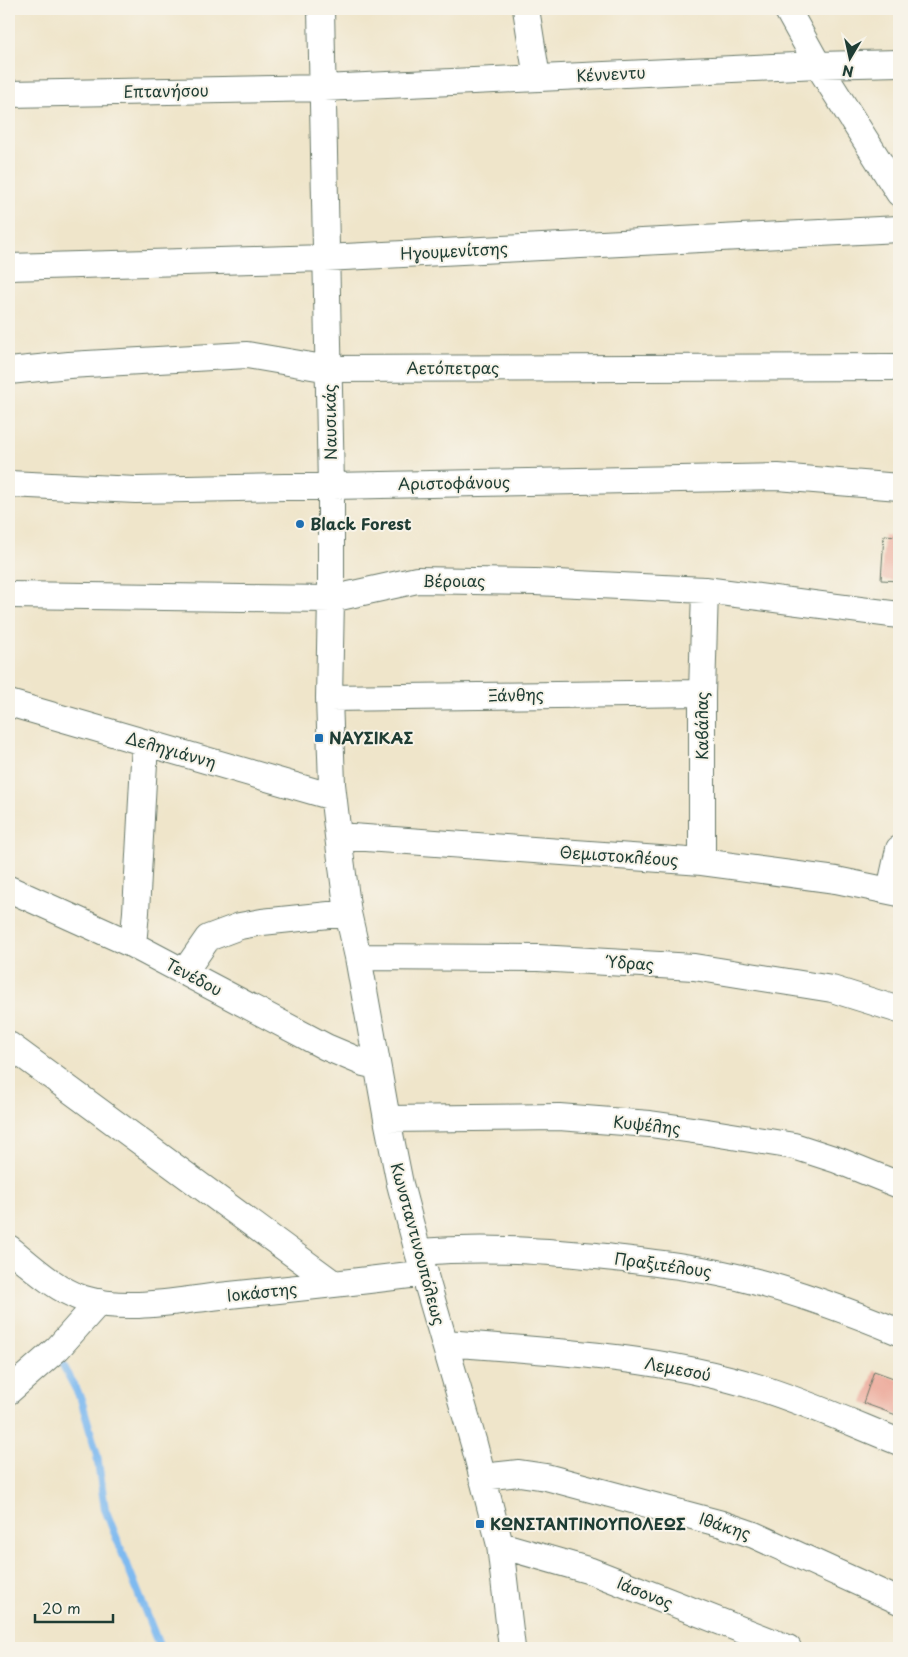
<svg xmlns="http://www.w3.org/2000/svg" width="908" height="1657" font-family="'Playpen Sans',sans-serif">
<rect width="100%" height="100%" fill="#f7f3e8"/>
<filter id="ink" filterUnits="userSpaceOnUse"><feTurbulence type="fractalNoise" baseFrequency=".02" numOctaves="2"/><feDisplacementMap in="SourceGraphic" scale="10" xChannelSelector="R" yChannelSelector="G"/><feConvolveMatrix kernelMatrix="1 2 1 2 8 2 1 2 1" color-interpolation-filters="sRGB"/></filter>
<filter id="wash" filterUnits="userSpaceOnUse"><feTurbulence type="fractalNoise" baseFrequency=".0096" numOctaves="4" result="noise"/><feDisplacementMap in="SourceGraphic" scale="20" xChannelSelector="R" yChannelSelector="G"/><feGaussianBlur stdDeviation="1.12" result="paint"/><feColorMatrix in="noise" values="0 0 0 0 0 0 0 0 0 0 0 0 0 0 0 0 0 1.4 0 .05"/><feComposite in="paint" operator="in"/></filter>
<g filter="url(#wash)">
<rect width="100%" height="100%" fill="#efe5ca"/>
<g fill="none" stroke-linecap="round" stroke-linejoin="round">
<path stroke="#7ebaf0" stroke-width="8" d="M62,1363l19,36 16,56 8,54 55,139"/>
</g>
<g id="blocks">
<path fill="#eba192" d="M884,535l15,1v45l-18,-1z
M874,1371l25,9v36l-36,-13z"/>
</g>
</g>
<g filter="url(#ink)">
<use href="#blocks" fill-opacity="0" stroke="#687868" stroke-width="1"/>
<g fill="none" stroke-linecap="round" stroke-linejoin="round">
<defs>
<path id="minor" d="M321,9l10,477v113l-2,99 3,86 6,52 10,77 10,44 29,162 13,65 18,68 56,192 26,101 12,103
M526,9l11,69
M787,9l31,56 81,128
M9,94l314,-6 495,-23 81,-2
M9,267l316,-9 574,-29
M9,371l60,-6 178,-10 82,14 570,-2
M9,484l127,6 642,-13 121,10
M9,595l322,4 86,-19 118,2 170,8 194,25
M329,698l373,-5
M9,703l324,94
M338,836l364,26 134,18 63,13
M702,862v-169l3,-103
M9,889l124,56 193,102 38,16 13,3
M890,890l9,-41
M133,945l3,-33 9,-169
M358,957l180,1 156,9 138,22 67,21
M185,971l23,-33 32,-12 22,-4 86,-9
M9,1045l325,239
M387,1119l172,-2 91,7 57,8 87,14 43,14 62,25
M9,1248c23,19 46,41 75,51 43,13 92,2 136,-3 69,-7 137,-14 205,-23
M418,1252c62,-5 116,-2 178,4 52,6 105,11 157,25 50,13 98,31 146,51
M445,1343c105,8 212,13 312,44 49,15 95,36 142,55
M9,1391l49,-43 41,-46
M482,1477l37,-4 27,4 176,47 32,11 145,66
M500,1545l91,26 197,77"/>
</defs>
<use href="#minor" stroke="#687868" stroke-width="28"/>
<use href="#minor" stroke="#fff" stroke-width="26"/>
</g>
</g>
<g fill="#1f6fb2" stroke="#f7f3e8" stroke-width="2">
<circle cx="300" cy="524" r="5"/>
<rect x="314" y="733" width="10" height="10" rx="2.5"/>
<rect x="475" y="1519" width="10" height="10" rx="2.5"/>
</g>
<g text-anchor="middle" stroke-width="4" stroke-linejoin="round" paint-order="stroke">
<g font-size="16" fill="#1f3d34" stroke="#f7f3e8">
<text transform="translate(611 74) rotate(-3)" y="6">Κέννεντυ</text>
<text transform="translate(166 91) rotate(-1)" y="6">Επτανήσου</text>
<text transform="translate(454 251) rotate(-3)" y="6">Ηγουμενίτσης</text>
<text x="453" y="374">Αετόπετρας</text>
<text transform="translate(330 422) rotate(-91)" y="6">Ναυσικάς</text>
<text transform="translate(454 483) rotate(-1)" y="6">Αριστοφάνους</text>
<text x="454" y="587">Βέροιας</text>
<text transform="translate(516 695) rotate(-1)" y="6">Ξάνθης</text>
<text transform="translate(702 726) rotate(-90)" y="6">Καβάλας</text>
<text transform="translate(171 750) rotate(16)" y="6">Δεληγιάννη</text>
<text transform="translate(619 856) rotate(4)" y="6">Θεμιστοκλέους</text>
<text transform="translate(631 963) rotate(4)" y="6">Ύδρας</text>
<text transform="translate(194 977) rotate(28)" y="6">Τενέδου</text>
<text transform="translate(647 1125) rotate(6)" y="6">Κυψέλης</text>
<text transform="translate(418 1244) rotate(75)" y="6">Κωνσταντινουπόλεως</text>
<text transform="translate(663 1265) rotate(8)" y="6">Πραξιτέλους</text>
<text transform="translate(262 1292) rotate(-6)" y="6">Ιοκάστης</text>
<text transform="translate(678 1369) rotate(11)" y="6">Λεμεσού</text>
<text transform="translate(725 1526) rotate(18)" y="6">Ιθάκης</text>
<text transform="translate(645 1593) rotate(22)" y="6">Ιάσονος</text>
</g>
<g font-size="16" font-weight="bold" fill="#1f3d34" stroke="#f7f3e8" text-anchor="start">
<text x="310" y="530">Black Forest</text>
<text x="329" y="744">ΝΑΥΣΙΚΑΣ</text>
<text x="490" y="1530">ΚΩΝΣΤΑΝΤΙΝΟΥΠΟΛΕΩΣ</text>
</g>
</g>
<rect width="908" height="1657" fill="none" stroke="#f7f3e8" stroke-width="30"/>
<g transform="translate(850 58) rotate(189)" stroke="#f7f3e8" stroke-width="4" paint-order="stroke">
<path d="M0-4L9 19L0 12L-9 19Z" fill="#1f3d34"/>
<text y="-8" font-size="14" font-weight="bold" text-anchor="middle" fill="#1f3d34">N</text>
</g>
<path d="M35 1614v8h78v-8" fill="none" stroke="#1f3d34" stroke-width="2.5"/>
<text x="42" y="1614" font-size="15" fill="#1f3d34" stroke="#f7f3e8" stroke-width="4" paint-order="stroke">20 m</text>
</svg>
